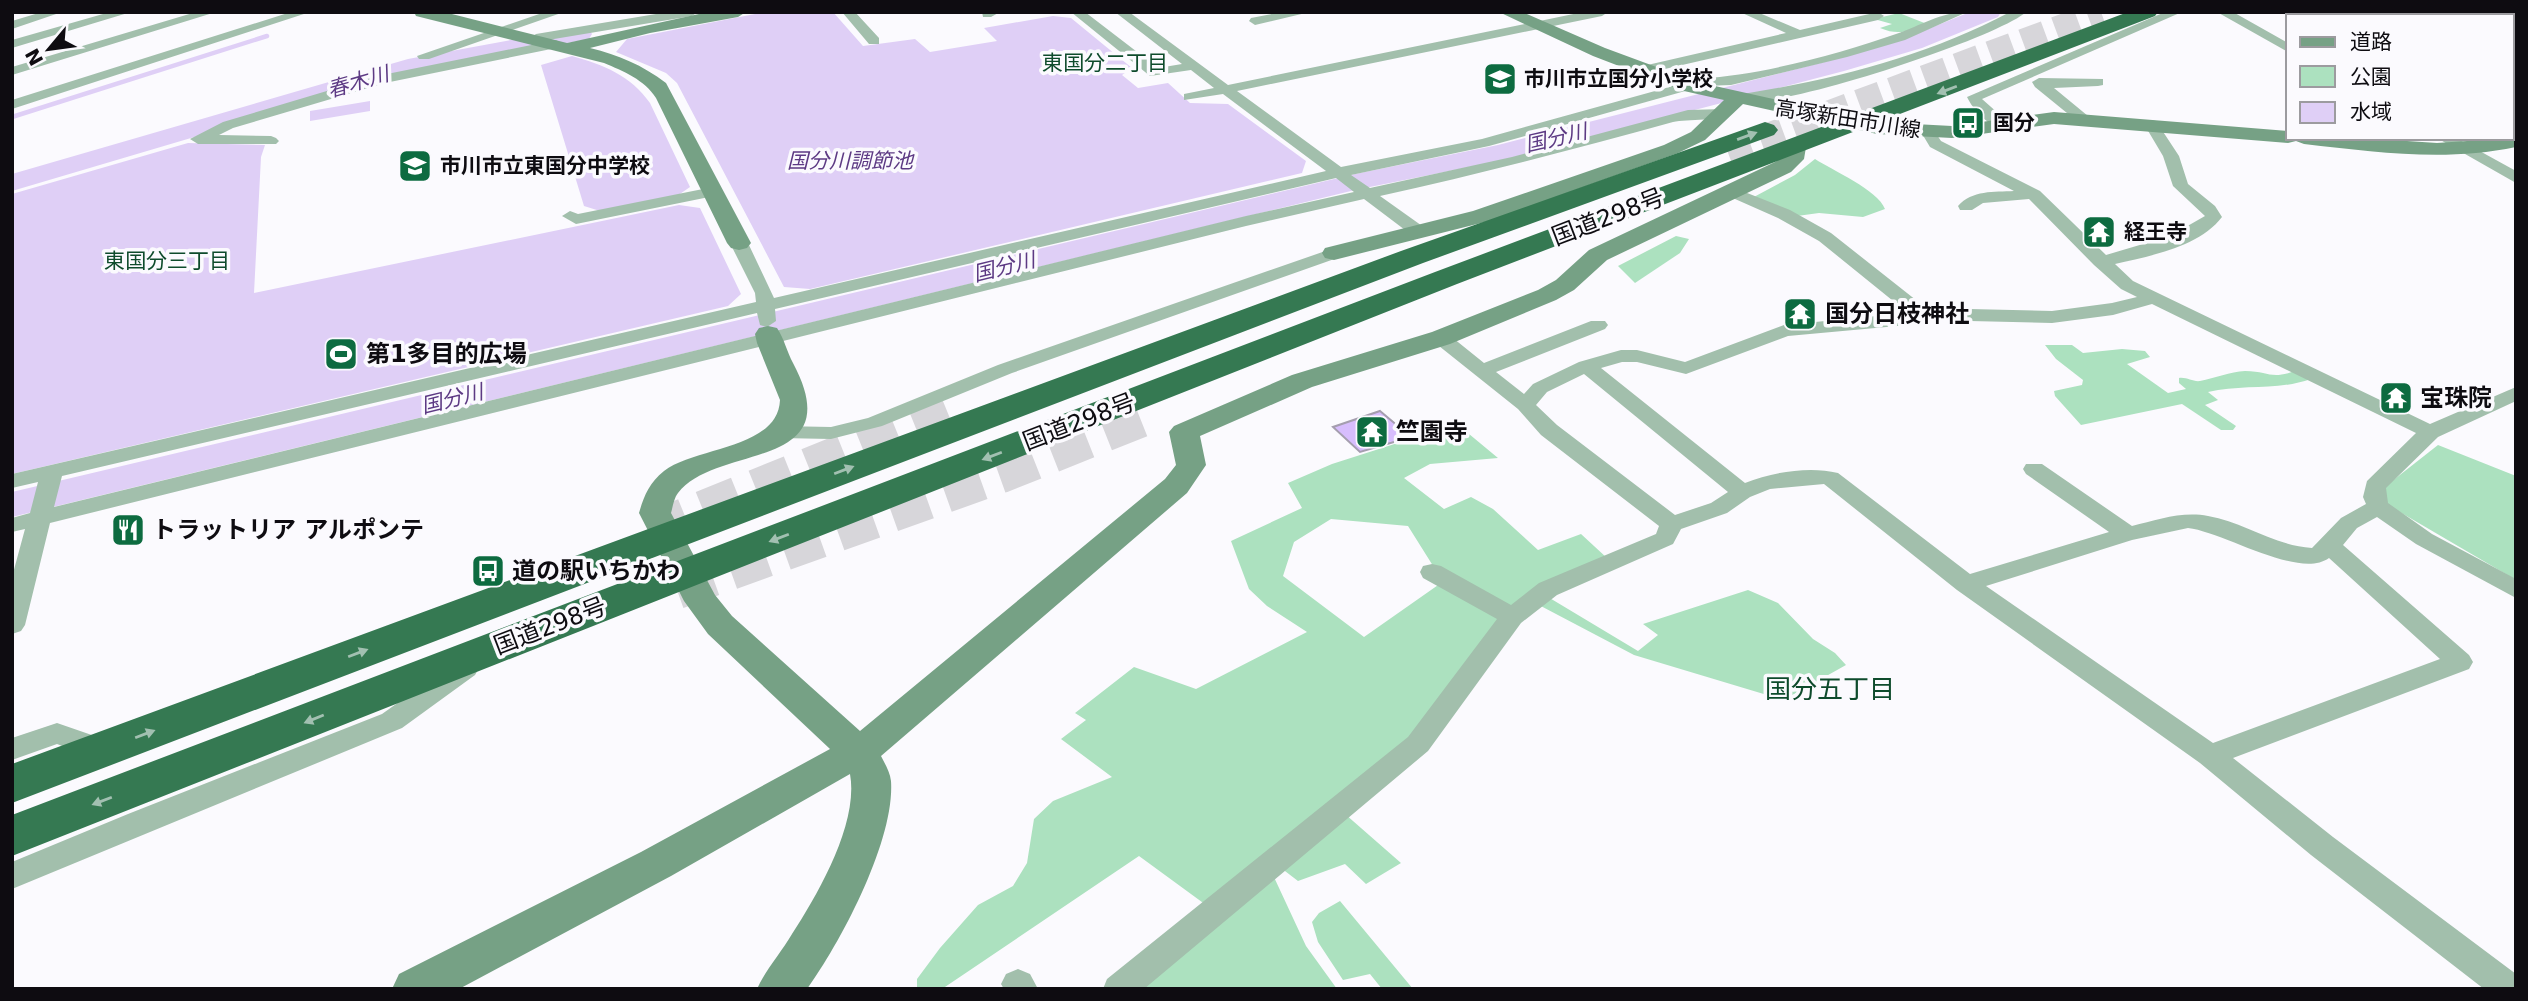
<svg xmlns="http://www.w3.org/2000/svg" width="2528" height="1001" font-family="'DejaVu Sans','Noto Sans JP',sans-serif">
<rect width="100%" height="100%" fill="#fbfafe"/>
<path fill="#ace1bf" d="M1899,13l28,11c-18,7 -28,12 -47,4l12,-4 -18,-5z
M1815,159c17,11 63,31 70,50l-22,8 -44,-4 -22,3 -45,-18 43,-23z
M1676,236l13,3 -9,14 -45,30 -17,-17z
M2045,345h27l11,8 39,-4 23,2 5,6 -23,7 41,29 18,-4 -7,-6v-5c8,-1 14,4 21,3 15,-3 30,-9 45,-10 24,0 25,9 50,0l16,8c-34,12 -68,5 -103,13l10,8 -13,5 31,21 -3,4h-12l-39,-26 -101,21 -26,-29 -1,-5 28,-6 1,-5 -27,-21z
M1457,424l41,34 -68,6 -26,14 40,31 27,-12 22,12 45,41 43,-16 26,24 -95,54 -77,-43 -27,-43 -77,-7 -37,23 -11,34 81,61 77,-54 62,34 -79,111 -218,177 -67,-49 -197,133h-25v-10l23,-31 38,-43 35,-19 14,-23 7,-44 19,-18 59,-24 -51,-38 25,-19 -11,-7 59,-46 62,22 111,-57 -40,-26 -18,-17 -18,-48 71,-33 -14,-25 44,-19z
M2438,445l78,31v104l-135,-79 1,-12z
M1748,590l30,13 35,36 22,14 11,12 -57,32 -22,-2 -133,-40 -97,-51 11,-7 90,54 20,-16 -15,-11z
M1345,814l56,49 -35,21 -21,-20 -47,17 -17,-13z
M1273,875l33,71 31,43h-200z
M1340,901l73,88h-31l-12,-15 -27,6 -25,-38 -6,-20 7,-9z"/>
<path fill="#dfcff6" d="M765,12h68l30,34 52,-7 15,13 67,-11 -13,-13 69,-12 18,2 61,50 -10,7 16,13 30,-5 22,20 38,1 78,57 -4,12 -492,116 -26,-2 -107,-204 -11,-10 -50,-21 11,-13z
M572,56c32,9 58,19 78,47l40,84 -13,9 -77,15 -16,-5 -43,-141z
M370,101v10l-60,10v-10z
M188,143l77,2 -4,12 -7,136 425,-88 21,3 41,86 -13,12 -716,168v-280z"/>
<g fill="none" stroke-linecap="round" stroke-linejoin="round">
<path stroke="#dfcff6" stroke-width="4.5" d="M12,117l255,-81"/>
<path fill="#dfcff6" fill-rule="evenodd" d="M1970,12h31l-3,5 -76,31 -78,23 -345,90 -144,29 -1343,327v-25l1343,-318 143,-29 330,-84 78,-23z
M581,27l8,2 3,5 -3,5 -169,31 -408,121v-17l396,-115z"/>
</g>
<path fill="#d7bdfd" stroke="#a59eaf" stroke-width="2" d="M1380,411l31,26 -51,15 -27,-25z"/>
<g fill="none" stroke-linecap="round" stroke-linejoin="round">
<path stroke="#d7d6da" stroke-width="24" stroke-dasharray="24 11" stroke-linecap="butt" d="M1727,150l374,-138"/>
<path stroke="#d7d6da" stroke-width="38" stroke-dasharray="38 19" stroke-linecap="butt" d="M650,531l297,-120
M677,590l324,-116 146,-58"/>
<path fill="#a2bfac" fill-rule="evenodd" d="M42,12h20l-50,17v-8z
M110,12h21l-119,36v-8z
M196,12h20l-204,63v-8z
M291,12h19l-298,97v-9z
M545,12h19l-135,47h-10l-2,-3z
M668,12h30l-6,4 -156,26 -6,-4 6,-4z
M842,12h13l24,26v6h-10z
M982,12h18l-9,5h-8z
M1071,12h14l73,56 24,-4 -67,-52h14l99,73 355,-73h25l-6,4 -365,75 104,76 141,-28 220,-61c56,-2 140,-25 194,-44 24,-8 45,-22 71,-22l-62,28 -58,17 -116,28 -28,1 -214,60 -138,29 19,13 142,-31 176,-47 35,-1 7,4c-8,8 -43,6 -57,9 -97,27 -194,52 -293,74l45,32 3,4 -3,4h-12l-49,-37 -118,27 -1196,297 -25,102 -4,6 -9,3v-57l13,-48 -13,3v-14l18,-5 8,-31 -26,6v-14l744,-172 -1,-9 -25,-50 9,-5 9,5 26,55 552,-127 -103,-77 -39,6v-6l30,-6 -23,-18 -41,6zM1336,178l18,14 -108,24 -1192,291 8,-31 695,-163 3,12 7,2 9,-6 -1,-12z
M1282,12h28l-55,13 -6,-4 2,-3z
M1740,12h17l43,18 78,-18 6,4 -6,4 -235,54 -7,-4 7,-4 143,-33z
M2010,12h16c-28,26 -273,108 -296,87l7,-4c95,-15 188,-38 273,-83z
M2165,12h17l-200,87 26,23 2,3 -2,3c-16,3 -35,-18 -41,-31z
M2217,12h16l55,31v9z
M2322,12h15l4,4h-15z
M2393,12h16l4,4h-16z
M2501,12h15v7z
M556,40l7,4 -2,3 -176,36 -152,45 -14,7 52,1 5,2 3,3 -3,3h-78l-8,-5 33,-17 154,-46z
M2512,63l4,1v9l-4,-1z
M2039,78l64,1v6l-5,1 -44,2 34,28 2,3 -2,3h-10l-43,-35 -3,-5z
M2151,120l5,1 23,35 9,28 27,22 7,11c-23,30 -72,39 -107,47l18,17 297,143 86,-37v14l-78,36 -52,51 2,15 44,31 84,45v19l-100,-54 -39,-27 -20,11 -14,17 126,110 4,7 -4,7 -236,89 100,79 183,137v15h-32l-173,-134 -111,-92 -243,-173 -133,-106 -54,5 -20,8 -23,16 -46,16 -8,15 -116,51 -36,28 -93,128 -284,238h-41l4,-10 301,-242 89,-118 -74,-41 -3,-6 3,-6 9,-2 9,2 70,39 28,-22 117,-49 3,-8 -118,-91 -23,-26 -84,-67 -3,-4 3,-4h14l36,29 107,-42h14l3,4 -3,4 -109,43 28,22 9,-10 46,-22 42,-12h16l48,12 99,-37 124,-12 -89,-72 -41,-23 -52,-23 -2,-3 8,-5 58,23 41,23 95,75 126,3 60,-8 25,-6 -16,-8 -27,-24 -65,-66 -46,4 -11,7h-12l-2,-4c14,-16 36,-14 56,-15l-84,-44 -9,-15 7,-4 5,1 8,12 99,50 66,64 64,-19 35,-20 -32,-30 -10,-30 -19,-32zM2152,304l264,129 -49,48 -4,16 3,7 -25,14 -29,30c-40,-3 -68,-26 -104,-32 -26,-5 -51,4 -76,10l-90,-62h-16l-3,5 3,5 83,58 -139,42 -132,-101c-29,-7 -65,-1 -93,10l-144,-115 21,-6h15l49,12 102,-38 131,-12 8,-4 125,3 61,-8zM1584,374l144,118 -17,11 -36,12 -118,-90 -21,-20 11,-13zM2188,528c36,4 111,52 141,30l111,101 -227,84 -227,-157 146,-46z
M2437,138h19l60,33v12z
M713,187l6,2 2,3 -2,3 -143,29 -14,-8 8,-5 8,3z
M1334,248l6,1 3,4 -3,4 -328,116 -130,53 -51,13 -51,-1 -8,-1 -3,-5 3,-5 8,-1 51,1 37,-9 130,-53z
M466,659l9,2 4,7 -4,7 -73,53 -390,161v-27l116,-48 254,-100 75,-53z
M57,723l55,19 4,8 -4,8 -10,3 -45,-17 -45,16v-22z
M1018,969l12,5 8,15h-34l-3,-5 5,-10z"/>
<path fill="#76a185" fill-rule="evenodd" d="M414,12h30l123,31 141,-31h38l-8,5 -88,16 -60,15c29,7 52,17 76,35l85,160 -4,5 -8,2 -8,-2 -4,-5 -71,-145c-11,-18 -33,-27 -52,-35l-188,-47z
M1499,12h23l83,36 92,34 180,40 75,4 102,-14 234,19v7h74l75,5 75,-5 4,-3v12c-71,15 -141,5 -212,-3l-8,-3 -8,2 -234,-19 -102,14 -75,-4 -134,-30 -38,36 -27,13 -189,68 -155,39 -9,-2 -3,-5 3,-5 148,-37 191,-66 27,-13 33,-32 -40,-9 -91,-35z
M1795,141l7,2 4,4 -2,12 -13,13 -184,88 -33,30 -18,10 -106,44 -138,43 -112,49 6,29 -19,28 -306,263c4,8 9,16 10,25 4,59 -50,161 -84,208h-50c9,-20 24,-36 35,-55 26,-40 67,-111 58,-160l-179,102 -212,113h-67l7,-15 242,-122 189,-103 -122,-115 -24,-33 -45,-88c5,-17 10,-30 25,-42 32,-24 114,-22 116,-71l-23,-57 -2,-9 4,-6 9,-2 9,2c7,10 10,24 16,35 58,109 -76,80 -115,130 -4,5 -5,13 -7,20l44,82 17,21 128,115 305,-252 11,-14 -7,-33 5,-6 118,-51 140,-43 106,-42 18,-10 33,-30 186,-88 8,-5 5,-14z"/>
<path fill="#357952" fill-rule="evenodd" d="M2128,12h30l-3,4 -698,268 -1445,572v-41l1423,-543z
M1765,122l9,3 4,5 -4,5 -351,128 -1411,540v-39l1389,-513z"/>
</g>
<defs><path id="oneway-solid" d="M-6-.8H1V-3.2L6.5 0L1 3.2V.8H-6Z" transform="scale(1.75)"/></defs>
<g fill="#a2c0b1">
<use href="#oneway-solid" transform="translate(1947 90) rotate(159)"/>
<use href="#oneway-solid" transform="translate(1747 136) rotate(-20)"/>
<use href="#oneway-solid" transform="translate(992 456) rotate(159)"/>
<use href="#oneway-solid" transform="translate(844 470) rotate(-21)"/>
<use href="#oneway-solid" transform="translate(779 538) rotate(159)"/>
<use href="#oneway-solid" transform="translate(358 653) rotate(-21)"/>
<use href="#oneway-solid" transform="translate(314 719) rotate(158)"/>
<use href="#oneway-solid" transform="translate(145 734) rotate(-21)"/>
<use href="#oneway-solid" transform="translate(102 801) rotate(159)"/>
</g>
<defs>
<symbol id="school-square" viewBox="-11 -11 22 22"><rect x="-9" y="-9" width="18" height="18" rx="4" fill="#0d6b40" stroke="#fbfafe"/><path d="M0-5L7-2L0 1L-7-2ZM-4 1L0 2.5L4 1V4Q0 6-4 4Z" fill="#fff"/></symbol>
<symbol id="bus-square" viewBox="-11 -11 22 22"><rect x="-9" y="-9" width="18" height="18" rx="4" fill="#0d6b40" stroke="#fbfafe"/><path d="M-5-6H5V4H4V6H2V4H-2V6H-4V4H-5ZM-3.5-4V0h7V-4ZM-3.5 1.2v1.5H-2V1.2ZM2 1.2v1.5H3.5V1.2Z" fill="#fff"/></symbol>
<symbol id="temple-square" viewBox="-11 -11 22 22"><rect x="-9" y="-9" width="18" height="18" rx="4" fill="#0d6b40" stroke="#fbfafe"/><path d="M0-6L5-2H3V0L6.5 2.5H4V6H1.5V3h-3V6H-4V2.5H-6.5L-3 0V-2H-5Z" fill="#fff"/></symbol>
<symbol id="stadium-square" viewBox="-11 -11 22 22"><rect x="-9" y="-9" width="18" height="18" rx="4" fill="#0d6b40" stroke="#fbfafe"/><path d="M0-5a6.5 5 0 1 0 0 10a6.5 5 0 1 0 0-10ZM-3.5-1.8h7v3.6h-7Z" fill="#fff"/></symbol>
<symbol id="restaurant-square" viewBox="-11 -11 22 22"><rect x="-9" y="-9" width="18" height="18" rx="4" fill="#0d6b40" stroke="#fbfafe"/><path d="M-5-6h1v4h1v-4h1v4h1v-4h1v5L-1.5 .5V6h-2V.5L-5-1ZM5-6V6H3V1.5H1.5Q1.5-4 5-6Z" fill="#fff"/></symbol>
</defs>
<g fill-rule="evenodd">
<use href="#school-square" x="1481" y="60" width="38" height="38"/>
<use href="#bus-square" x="1949" y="104" width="38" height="38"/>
<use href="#school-square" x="396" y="147" width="38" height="38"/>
<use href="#temple-square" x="2080" y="213" width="38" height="38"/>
<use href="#temple-square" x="1781" y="295" width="38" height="38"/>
<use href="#stadium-square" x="322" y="335" width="38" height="38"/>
<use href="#temple-square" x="2377" y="379" width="38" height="38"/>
<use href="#temple-square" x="1353" y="413" width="38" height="38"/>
<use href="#restaurant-square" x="109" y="511" width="38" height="38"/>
<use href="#bus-square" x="469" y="552" width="38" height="38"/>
</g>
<g text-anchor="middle" stroke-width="7" stroke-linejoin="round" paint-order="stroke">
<g font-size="21" fill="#0e4b2c" stroke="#fbfafe">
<text x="1105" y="70">東国分二丁目</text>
<text x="167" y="268">東国分三丁目</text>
</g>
<g font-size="21" font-weight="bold" fill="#0e0c11" stroke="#fbfafe" text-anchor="start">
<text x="1524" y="86">市川市立国分小学校</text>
<text x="1993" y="130">国分</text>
<text x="440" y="173">市川市立東国分中学校</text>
<text x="2124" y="239">経王寺</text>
</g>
<g font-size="21" font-style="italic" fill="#5d3a84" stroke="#fbfafe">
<text transform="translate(358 82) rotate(-16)" y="7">春木川</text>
<text transform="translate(1556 138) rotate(-13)" y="7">国分川</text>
<text x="850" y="168">国分川調節池</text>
<text transform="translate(1004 267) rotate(-14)" y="7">国分川</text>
<text transform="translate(452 399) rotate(-14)" y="7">国分川</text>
</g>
<g font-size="21" fill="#0e0c11" stroke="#fbfafe">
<text transform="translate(1848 119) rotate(9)" y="7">高塚新田市川線</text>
</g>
<g font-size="24" fill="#0e0c11" stroke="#fbfafe">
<text transform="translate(1608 217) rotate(-21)" y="8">国道298号</text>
<text transform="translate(1079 422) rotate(-21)" y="8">国道298号</text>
<text transform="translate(550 626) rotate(-21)" y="8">国道298号</text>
</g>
<g font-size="24" font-weight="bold" fill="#0e0c11" stroke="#fbfafe" text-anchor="start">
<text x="1825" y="322">国分日枝神社</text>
<text x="366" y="362">第1多目的広場</text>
<text x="2420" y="406">宝珠院</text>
<text x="1396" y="440">竺園寺</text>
<text x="152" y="538">トラットリア アルポンテ</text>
<text x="512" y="579">道の駅いちかわ</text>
</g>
<g font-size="26" fill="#0e4b2c" stroke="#fbfafe">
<text x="1830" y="698">国分五丁目</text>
</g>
</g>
<rect width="2528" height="1001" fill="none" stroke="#0e0c11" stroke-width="28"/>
<rect x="2286" y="14" width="228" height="126" fill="#fbfafe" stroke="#9c9b9f" stroke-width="2"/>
<rect x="2300" y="37" width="35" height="10" fill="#76a185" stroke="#9c9b9f" stroke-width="2"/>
<text x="2350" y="49" font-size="21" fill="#0e0c11">道路</text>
<rect x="2300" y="66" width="35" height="21" fill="#ace1bf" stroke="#9c9b9f" stroke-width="2"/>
<text x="2350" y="84" font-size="21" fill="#0e0c11">公園</text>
<rect x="2300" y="102" width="35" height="21" fill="#dfcff6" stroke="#9c9b9f" stroke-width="2"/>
<text x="2350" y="119" font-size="21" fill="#0e0c11">水域</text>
<g transform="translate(49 49) rotate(241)" stroke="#fbfafe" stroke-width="5" paint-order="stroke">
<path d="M0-5L12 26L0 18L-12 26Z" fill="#0e0c11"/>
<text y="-10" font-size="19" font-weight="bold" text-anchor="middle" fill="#0e0c11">N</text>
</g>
</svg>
